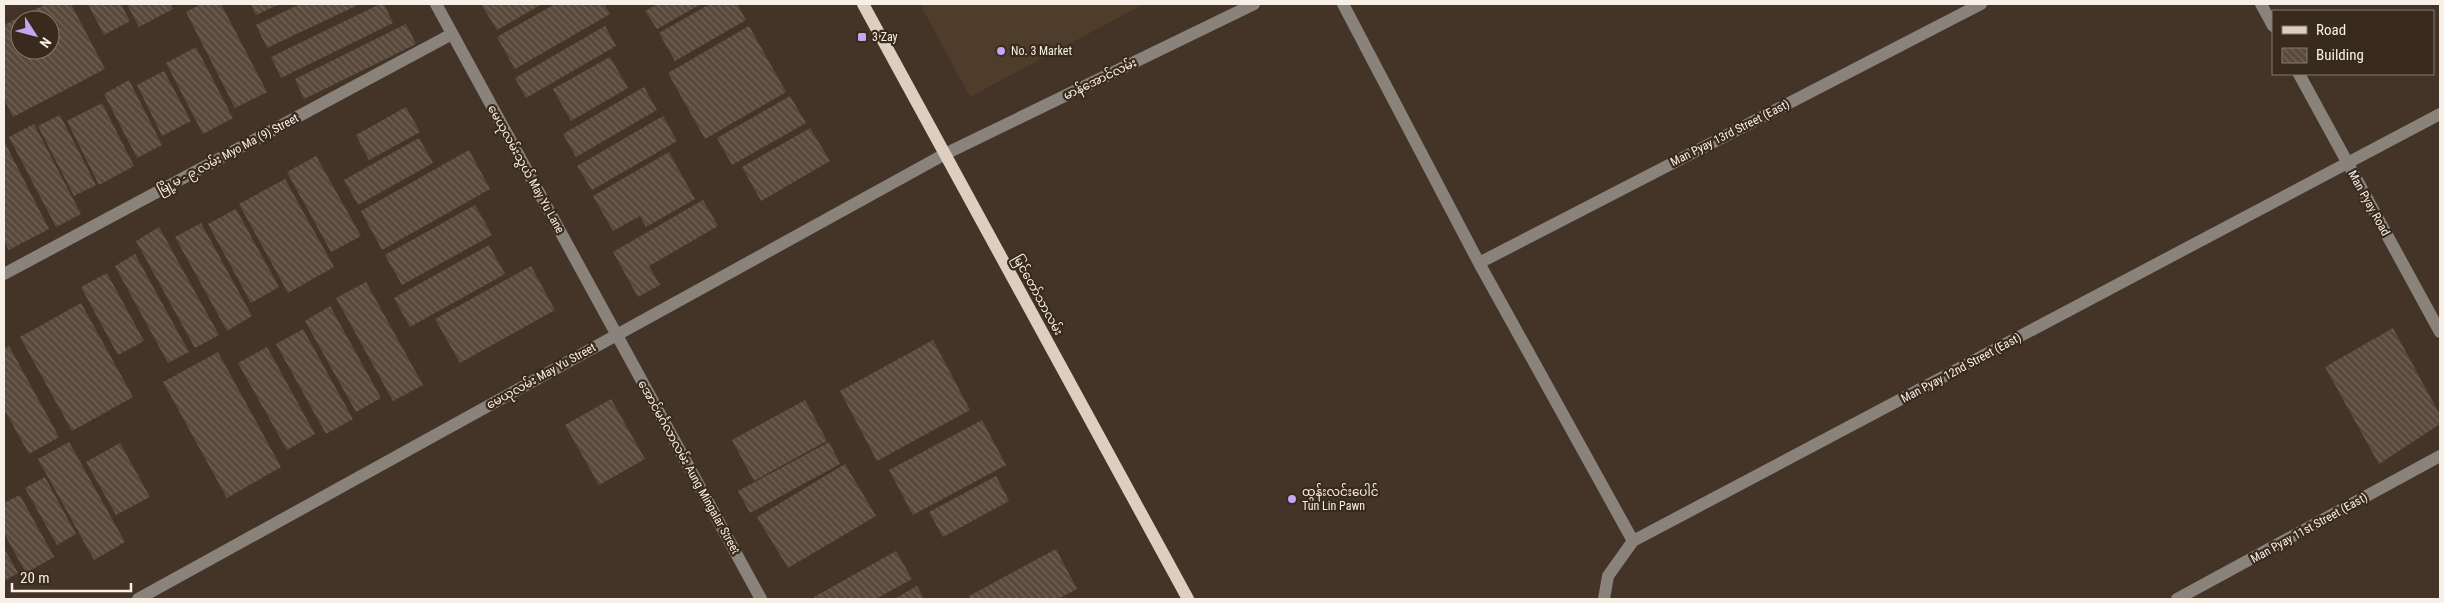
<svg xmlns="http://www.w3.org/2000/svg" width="2444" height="603" font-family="'Roboto Condensed','Noto Sans Myanmar',sans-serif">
<defs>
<pattern id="building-back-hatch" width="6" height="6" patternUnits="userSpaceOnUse" patternTransform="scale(1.25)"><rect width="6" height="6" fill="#59493c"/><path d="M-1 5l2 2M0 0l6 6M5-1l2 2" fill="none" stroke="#726458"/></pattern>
</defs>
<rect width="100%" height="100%" fill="#433427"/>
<path fill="#4f3d2b" d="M920,4h224l-174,93z"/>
<path fill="url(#building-back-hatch)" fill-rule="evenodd" d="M46,4h25l34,65 -92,48 -9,-18v-74zM20,20h30v30h-30z
M88,4h33l9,17 -26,14z
M127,4h43l3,5 -34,18z
M201,4h20l46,88 -32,16 -49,-96z
M251,4h29l-24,11z
M300,4h60l-93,44 -11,-23z
M380,4h4l9,19 -112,55 -10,-21z
M481,4h61l-45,26z
M555,4h49l6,10 -95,55 -18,-32z
M658,4h43l-44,25 -12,-18z
M710,4h27l9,16 -71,41 -16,-28z
M406,24l10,20 -112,55 -9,-20z
M605,26l11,20 -90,52 -11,-20z
M749,26l37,66 -81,47 -37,-66z
M196,47l37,71 -30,16 -37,-71z
M610,57l18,31 -57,33 -18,-32z
M164,71l27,50 -29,15 -25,-51z
M129,80l33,65 -25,13 -33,-64z
M644,87l13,23 -81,47 -13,-23z
M790,96l16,27 -74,42 -15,-27z
M102,103l32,63 -35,19 -32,-64z
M406,107l14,25 -51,28 -13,-25z
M60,115l36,70 -22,11 -36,-70z
M663,116l14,25 -85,49 -15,-24z
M34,124l47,90 -25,13 -47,-90z
M810,128l20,33 -69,40 -19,-34z
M419,138l14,25 -75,42 -14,-25z
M4,141l45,88 -40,21 -5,-9z
M469,150l21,39 -108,61 -21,-39z
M669,152l26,47 -49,28 -6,-11 -27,15 -20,-35z
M316,156l45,80 -30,16 -44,-80z
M285,179l49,88 -46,26 -49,-89z
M703,200l15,26 -69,40 11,19 -22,12 -25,-45z
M475,205l17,30 -90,50 -17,-30z
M236,209l43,78 -28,16 -43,-79z
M201,223l51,93 -25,15 -52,-94z
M159,227l60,108 -24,13 -59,-107z
M489,245l16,29 -95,53 -16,-29z
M135,254l54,98 -21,11 -53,-97z
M531,266l24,44 -95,53 -25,-44z
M107,273l37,68 -26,14 -37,-68z
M366,282l57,103 -30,16 -57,-103z
M81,303l52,94 -61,34 -52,-94z
M330,306l51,92 -25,14 -51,-91z
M2393,328l47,87v9l-61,40 -54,-97z
M303,329l50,90 -27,15 -50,-90z
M933,340l37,70 -93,51 -37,-70z
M9,346l50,91 -30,17 -25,-45v-60z
M267,347l48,87 -28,16 -49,-87z
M218,352l63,115 -54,31 -64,-116z
M611,399l34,60 -46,26 -34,-60z
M805,400l22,41 -73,40 -22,-41z
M982,420l24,45 -93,50 -24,-45z
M69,442l56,100 -31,18 -56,-101z
M829,442l11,22 -90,49 -12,-22z
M120,443l30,54 -34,18 -30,-53z
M845,464l31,52 -88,52 -31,-51z
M996,476l13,25 -66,36 -14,-25z
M45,477l31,57 -19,11 -32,-57z
M20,495l34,62 -28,16 -22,-40v-30z
M4,548l14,25 -14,8z
M1056,549l21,40 -19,10h-88l-1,-3z
M896,551l16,28 -36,20h-60l-2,-2z
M917,586l7,13h-30z"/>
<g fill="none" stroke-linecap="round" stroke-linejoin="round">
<path stroke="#8a837c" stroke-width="12" d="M436,4l325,595
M1343,4l136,259 154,278
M2261,4l12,22
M2299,74l141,258
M1479,263l502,-259
M4,274l448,-240
M138,599l807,-445 309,-150
M1604,599l4,-23 25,-35 807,-427
M2177,599l263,-143"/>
<path stroke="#ddcec0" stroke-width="12" d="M863,4l325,595"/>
</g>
<g fill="#c4a7f1" stroke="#382a1d" stroke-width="2">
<rect x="857" y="32" width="10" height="10" rx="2.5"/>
<circle cx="1001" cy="51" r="5"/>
<circle cx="1292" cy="499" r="5"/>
</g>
<g text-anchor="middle" stroke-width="4.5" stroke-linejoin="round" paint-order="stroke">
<g font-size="12" fill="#f8efe7" stroke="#382a1d" text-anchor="start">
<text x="872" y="41">3 Zay</text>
<text x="1011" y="55">No. 3 Market</text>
<text x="1302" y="496">ထွန်းလင်းပေါင်<tspan x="1302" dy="14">Tun Lin Pawn</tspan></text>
</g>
<g font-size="12" fill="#f8efe7" stroke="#382a1d">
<text transform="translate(1100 79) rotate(-26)" y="4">မာန်အောင်လမ်း</text>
<text transform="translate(1730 133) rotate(-27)" y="4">Man Pyay 13rd Street (East)</text>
<text transform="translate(228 154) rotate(-28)" y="4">မြို့မ - ၉ လမ်း Myo Ma (9) Street</text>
<text transform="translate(526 169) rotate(61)" y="4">မေယုလမ်းသွယ် May Yu Lane</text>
<text transform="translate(2369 203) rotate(61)" y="4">Man Pyay Road</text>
<text transform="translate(1038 295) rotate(61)" y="4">မြင်တော်သာလမ်း</text>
<text transform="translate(1961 368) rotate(-28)" y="4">Man Pyay 12nd Street (East)</text>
<text transform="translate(541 376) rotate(-29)" y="4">မေယုလမ်း May Yu Street</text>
<text transform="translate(689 467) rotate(61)" y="4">အောင်မင်္ဂလာလမ်း Aung Mingalar Street</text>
<text transform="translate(2309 528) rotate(-29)" y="4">Man Pyay 11st Street (East)</text>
</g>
</g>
<rect width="2444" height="603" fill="none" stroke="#f8efe7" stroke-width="10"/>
<rect x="2272" y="10" width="162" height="65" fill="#382a1d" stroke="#85796e"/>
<rect x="2282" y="26" width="25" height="8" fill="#ddcec0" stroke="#85796e"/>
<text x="2316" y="35" font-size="15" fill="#f8efe7">Road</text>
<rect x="2282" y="48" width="25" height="15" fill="url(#building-back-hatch)" stroke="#85796e"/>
<text x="2316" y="60" font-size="15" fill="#f8efe7">Building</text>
<g transform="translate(35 35) rotate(126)"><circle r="24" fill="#382a1d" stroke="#85796e"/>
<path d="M0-4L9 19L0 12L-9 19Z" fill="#c4a7f1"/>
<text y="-8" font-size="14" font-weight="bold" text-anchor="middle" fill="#f8efe7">N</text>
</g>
<path d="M12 583v8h119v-8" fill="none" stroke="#f8efe7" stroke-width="2.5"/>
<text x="20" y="583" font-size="15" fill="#f8efe7" stroke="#382a1d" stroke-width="4" paint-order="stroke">20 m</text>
</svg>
